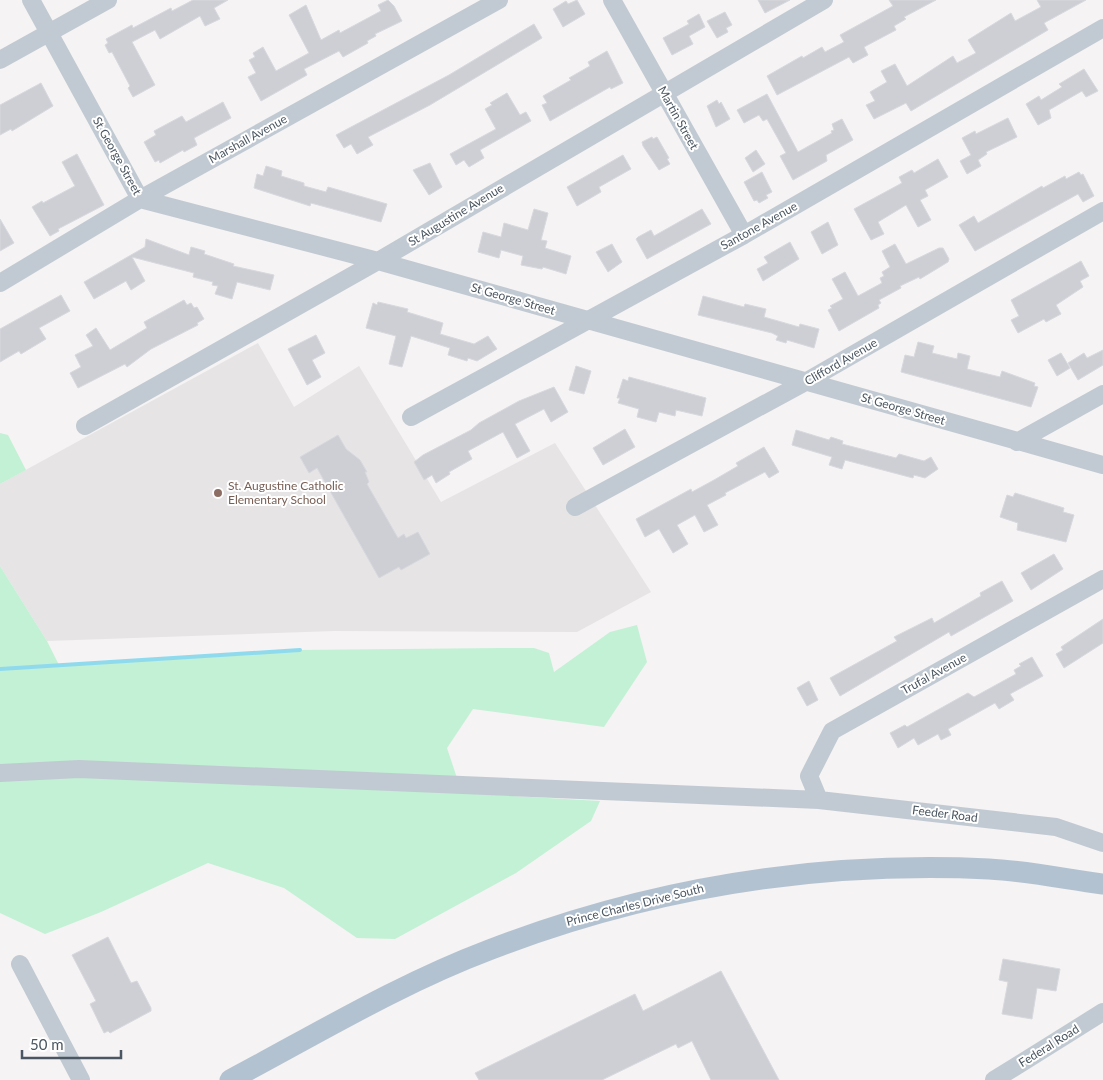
<svg xmlns="http://www.w3.org/2000/svg" width="1103" height="1080" font-family="Lato,sans-serif">
<rect width="100%" height="100%" fill="#f5f3f3"/>
<path fill="#e6e4e5" d="M258,343l36,64 65,-41 82,136 114,-59 96,149 -74,40 -243,-1 -287,10 -47,-75v-82z"/>
<path fill="#c3f1d5" d="M0,433l8,2 18,35 -26,14z
M0,566l47,75 12,24 241,-15 201,-2h33l15,5 5,19 56,-40 27,-7 10,37 -43,65 -131,-18 -26,39 15,45 138,8 -9,20 -75,52 -121,66 -38,-1 -73,-50 -76,-25 -107,49 -56,22 -45,-21z"/>
<g fill="none" stroke-linecap="round" stroke-linejoin="round">
<path stroke="#90daee" stroke-width="4" d="M0,669l300,-19"/>
</g>
<path fill="#cdcfd5" stroke="#d7d9de" d="M193,0h35l-14,8 6,11 -15,7 -5,-10 -40,23 -5,-9 -23,12 23,43 -22,12 -5,-9 2,-2 -18,-34 -3,1 -4,-8 3,-2 -2,-4 26,-14 1,3 38,-20 1,3z
M388,0l6,6 8,15 -27,13 1,2 -9,5 1,2 -25,14 -4,-6 -35,18 3,6 -46,26 -13,-24 8,-4 -7,-13 6,-3 -2,-4 10,-6 13,24 33,-18 -20,-38 17,-10 15,35 18,-10 1,3 41,-22 -3,-6z
M577,0l8,14 -22,13 -10,-18 13,-8 2,3z
M758,0h32l-25,13z
M889,0h47l-32,17 2,2 -12,7 2,4 -32,17 4,8 -15,8 -4,-6 -72,38 -10,-19 35,-20 1,2 19,-11 3,5 19,-10 -4,-7 53,-29z
M1037,0h49l-42,23 4,7 -127,75 -10,6 -5,-8 -32,16 -8,-14 9,-4 -5,-9 17,-10 -6,-11 14,-7 12,22 46,-30 4,7 19,-10 -8,-13 43,-27 4,8 26,-14z
M725,12l7,13 -6,3 2,4 -11,6 -10,-17z
M699,14l6,13 -16,9 4,8 -21,11 -9,-17 26,-14 -2,-3z
M534,24l8,14 -112,67 -62,32 5,8 -16,9 -6,-10 -7,4 -8,-13 113,-60z
M607,51l16,32 -12,6 -1,-2 -60,34 -8,-16 5,-2 -4,-7 28,-16 -2,-2 21,-12 -2,-4z
M1084,69l14,22 -12,6 -4,-6 -33,19 2,8 -13,7 -12,-21 13,-8 2,4 21,-13 -3,-3z
M41,83l12,23 -41,25 -1,-2 -11,6v-30z
M507,93l13,22 6,-3 5,9 -51,29 4,8 -15,9 -5,-7 -8,5 -6,-11 46,-25 -11,-20 7,-4 -2,-2z
M767,94l31,58 34,-19 -1,-2 3,-1 -2,-6 10,-5 11,21 -27,15 1,6 -34,19 -13,-24 6,-3 -19,-34 -4,2 -4,-6 -15,8 -7,-13z
M717,100l2,4 2,-2 9,17 -14,8 -9,-21z
M223,102l8,16 -37,20 3,7 -13,7 -1,-2 -23,13 -1,-3 -4,2 -11,-20 12,-7 -2,-4 28,-15 4,6z
M1008,118l9,19 -31,15 1,2 -9,6 3,6 -14,8 -7,-13 11,-6 -9,-17 13,-7 1,3z
M652,137l1,2 4,-2 12,21 -2,1 3,5 -11,6 -16,-24 -1,-4z
M756,150l9,14 -12,8 -8,-14z
M77,154l27,51 -46,24 1,2 -9,5 -18,-29 10,-6 1,2 32,-17 -13,-24z
M623,155l8,14 -32,18 2,5 -24,14 -10,-19z
M938,159l10,18 -23,13 3,6 -8,4 11,20 -13,7 -12,-22 -28,17 6,12 -13,6 -17,-31 48,-26 -3,-6 13,-7 2,3z
M430,163l12,24 -13,8 -16,-25z
M266,166l16,5 -1,5 23,7v3l22,6 2,-5 59,17 -6,18 -70,-19 -1,3 -56,-18 3,-14 6,2z
M762,172l10,20 -6,3 2,3 -9,5 -2,-3 -3,1 -10,-19z
M1079,172l2,3 2,-1 11,22 -11,6 -5,-8 -103,57 -16,-26 15,-9 4,7 64,-37 1,2 22,-12 1,3z
M534,209l14,4 -7,27 6,1 -2,7 26,8 -5,18 -23,-7 -1,2 -21,-4 2,-9 -22,-6 -2,8 -21,-6 5,-20 18,5 3,-14 24,7z
M702,209l9,15 -64,35 -11,-20 2,-2 13,-7 3,6z
M0,219l14,24 -14,8z
M828,222l10,23 -16,9 -11,-22z
M146,239l43,16 2,-8 14,4 -1,3 30,10 -1,2 41,9 -4,15 -33,-8 -5,17 -17,-5 3,-8 -6,-1 1,-3 -20,-5 1,-4 -62,-16 13,24 -14,9 -5,-9 -32,18 -10,-17 61,-35z
M790,242l9,17 -36,22 -6,-12 11,-6 -4,-6z
M612,244l10,18 -14,10 -12,-20z
M895,244l11,20 33,-16h4l6,11 -1,3 -28,17 -1,-2 -19,9 1,2 -22,12 2,3 -3,2 1,3 -40,23 -11,-21 4,-2 -2,-2 13,-7 -11,-20 13,-7 13,24 24,-13 -2,-5 4,-2 -2,-4 8,-5 -8,-16z
M1081,261l8,15 -9,5 3,6 -27,18 5,9 -15,8 -2,-3 -26,14 -7,-13 8,-4 -8,-16z
M61,295l9,16 -31,17 7,11 -25,15 -2,-3 -19,11v-33z
M703,296l41,11 1,-3 21,5 -2,8 35,10 1,-3 19,5 -5,19 -27,-8 -1,3 -10,-3 2,-4 -6,-3 -74,-18z
M184,300l3,5 4,-2 3,5 3,-1 7,12 -7,4 1,2 -47,24 -24,18 -2,-3 -47,24 -8,-15 11,-6 -6,-12 18,-9 -7,-11 10,-7 14,22 37,-22 -3,-6z
M378,302l30,7 -1,3 36,11 -3,11 34,10 14,-8 9,13 -20,12 -9,-3 -1,3 -19,-6 2,-7 -39,-12 -9,31 -13,-3 7,-28 -30,-8 7,-25 4,2z
M316,335l9,18 -13,7 9,17 -14,8 -19,-36z
M918,342l16,4 -2,7 25,6 1,-6 12,3 -3,13 33,8 2,-6 33,12 -1,3 4,1 -7,20 -130,-35 4,-17 9,2z
M1103,350v15l-25,15 -10,-17 16,-10 3,5z
M1061,353l9,15 -13,8 -9,-16z
M576,366l15,5 -7,23 -15,-4z
M629,377l77,21 -4,18 -26,-6 -1,6 -16,-4 -3,10 -19,-5 2,-8 -21,-6 2,-5h-3l6,-19 5,2z
M554,387l14,25 -17,10 -7,-13 -29,15 15,27 -13,7 -14,-26 -35,19 4,8 -23,13 1,2 -14,9 -4,-8 -8,5 -10,-18 9,-7 48,-25 8,-7 40,-22z
M625,429l10,18 -32,18 -10,-17z
M796,430l33,10 2,-3 12,4 -1,3 54,14 3,-4 25,7 7,-4 7,12 -13,9 -11,-3 -1,3 -68,-18 -3,9 -13,-4 3,-8 -40,-12z
M338,435l8,14 14,11 7,12h-2l4,10 -2,2 31,54 6,-4 2,4 12,-6 12,22 -29,16 -2,-3 -20,11 -62,-110 -8,5 -9,-16z
M764,447l15,25 -10,6 -4,-6 -40,21 1,2 -19,10 11,20 -14,7 -9,-17 -18,10 11,19 -15,9 -14,-24 -14,8 -9,-18 55,-30 1,3 22,-12 24,-14 -2,-3z
M1015,493l49,15 -1,4 11,3 -8,27 -49,-12 1,-7 -18,-6 7,-22 6,2z
M1054,554l9,15 -32,21 -10,-17z
M1002,581l11,20 -62,35 -2,-4 -109,64 -10,-18 67,-37 -3,-4 38,-19 2,5 47,-27 -1,-3z
M1103,619v24l-39,25 -8,-14 7,-4 -2,-3z
M1032,657l11,19 -33,18 4,6 -15,9 -4,-6 -47,26 3,6 -10,5 -3,-6 -20,11 -4,-7 -16,10 -8,-15 15,-8 2,2 61,-34 6,4 42,-23 -2,-4 7,-4 -2,-2z
M809,681l9,19 -11,6 -10,-18z
M108,937l23,46 6,-2 14,27v3l-41,22 -2,-2 -4,2 -14,-29 6,-3 -24,-46z
M1003,959l57,10 -4,22 -19,-3 -5,31 -30,-5 6,-32 -9,-2z
M721,971l58,109h-68l-19,-39 -14,7 -2,-4 -74,36h-123l-4,-7 160,-79 8,17z"/>
<g fill="none" stroke-linecap="round" stroke-linejoin="round">
<path stroke="#c1cad2" stroke-width="18" d="M31,0l109,199 238,62 725,204
M612,0l132,235
M0,60l108,-60
M0,283l140,-84 359,-199
M411,417l333,-182 359,-207
M85,426l293,-165 446,-261
M1017,442l86,-48
M575,507l232,-126 296,-170
M0,773l79,-4 740,31 237,27 47,16
M819,800l-10,-24 23,-45 271,-152
M20,964l61,116
M994,1080l109,-68"/>
<path stroke="#b3c2d1" stroke-width="21" d="M230,1080c85,-45 169,-96 259,-130 160,-62 329,-89 500,-81 38,2 76,10 114,15"/>
</g>
<circle fill="#8d6e63" stroke="#fff" stroke-width="2" cx="218" cy="493" r="5"/>
<g text-anchor="middle" stroke-width="4" stroke-linejoin="round" paint-order="stroke">
<g font-size="12" fill="#4a5661" stroke="#fff">
<text transform="translate(678 118) rotate(61)" y="4">Martin Street</text>
<text transform="translate(248 139) rotate(-29)" y="4">Marshall Avenue</text>
<text transform="translate(117 156) rotate(61)" y="4">St George Street</text>
<text transform="translate(456 215) rotate(-31)" y="4">St Augustine Avenue</text>
<text transform="translate(759 226) rotate(-29)" y="4">Santone Avenue</text>
<text transform="translate(513 299) rotate(16)" y="4">St George Street</text>
<text transform="translate(841 362) rotate(-30)" y="4">Clifford Avenue</text>
<text transform="translate(903 409) rotate(16)" y="4">St George Street</text>
<text transform="translate(934 674) rotate(-29)" y="4">Trufal Avenue</text>
<text transform="translate(945 814) rotate(7)" y="4">Feeder Road</text>
<text transform="translate(635 905) rotate(-14)" y="4">Prince Charles Drive South</text>
<text transform="translate(1049 1046) rotate(-32)" y="4">Federal Road</text>
</g>
<g font-size="12" fill="#785e54" stroke="#fff" text-anchor="start">
<text x="228" y="490">St. Augustine Catholic<tspan x="228" dy="14">Elementary School</tspan></text>
</g>
</g>
<path d="M22 1050v8h99v-8" fill="none" stroke="#4a5661" stroke-width="2.5"/>
<text x="30" y="1050" font-size="15" fill="#4a5661" stroke="#ffffff" stroke-width="4" paint-order="stroke">50 m</text>
</svg>
